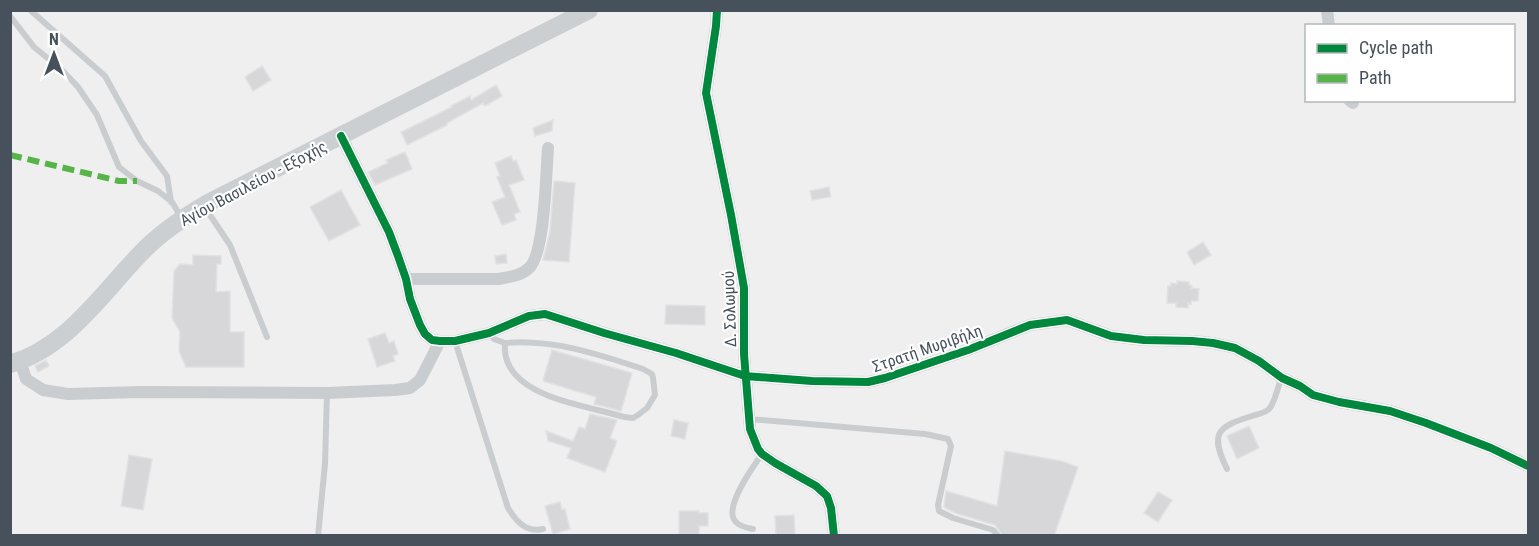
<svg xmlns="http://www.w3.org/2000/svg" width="1539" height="546" font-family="'Roboto Condensed',sans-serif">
<rect width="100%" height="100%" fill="#efefef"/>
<path fill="#d7d7d9" stroke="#e0e1e2" stroke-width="1.5" d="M262,66l9,14 -18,11 -8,-14z
M496,85l6,11 -17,10 -2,-3 -36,20v2l-40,20 -6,-13 51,-25 -1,-1 19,-10 1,4z
M553,120l-1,11 -17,5 -2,-8z
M405,152l7,17 -37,16 -7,-13 20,-9 -2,-3z
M511,156l2,5 3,-1 8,20 -15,5 11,27 -6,2 2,6 -14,5 -10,-23 13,-5 -8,-20 3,-1 -5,-13z
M554,181l21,2 -6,79 -26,-2 7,-28z
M829,187l2,10 -19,3 -2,-9z
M341,190l19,35 -31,16 -19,-34z
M1203,242l8,13 -17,10 -7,-13z
M506,254l1,9 -11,1 -1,-8z
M193,255l28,1v8h-4l-1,28 14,-1v41h14v35h-58l-7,-16 1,-19 -8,-14 2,-47 6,-7 13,1z
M1177,281l12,1v3l3,1 -1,2 8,1 -1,12h-7v3l-3,-1v5l-12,-1v-4h-9l1,-17h3v-3l6,1z
M666,305l39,1v19l-40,-1z
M385,333l4,10 5,-2 4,13 -5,2 2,5 -18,6 -9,-28z
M552,350l80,23 -11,38 -27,-7 2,-7 -53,-16z
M46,360l3,6 -11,6 -3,-6z
M590,414l27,6 -7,18 7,3 -12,31 -38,-14 4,-10 -23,-7 -2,-10 27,10 6,-14 6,2z
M674,420l14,3 -3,16 -14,-3z
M1249,426l10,22 -22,11 -10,-23z
M1005,451l56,10 17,6 -24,69h-51l-8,-11 -40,-12 -11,-6 2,-16 51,15z
M129,455l23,4 -9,51 -22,-4z
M1158,492l14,8 -14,22 -14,-9z
M560,502l2,8 3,-1 5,20 -17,5 -8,-28z
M679,511h20v2h9v13h-9v10h-20z
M794,515l1,21h-19l-1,-20z"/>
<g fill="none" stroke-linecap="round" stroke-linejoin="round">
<path stroke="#cacdd0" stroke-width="6" d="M30,10l75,66 36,65 26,35 4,26
M10,16l24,31 27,22 17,18 19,28 22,52 18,14 21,10 14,11 9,15
M204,206l26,39 37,92
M489,333l5,6 11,4c-5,54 82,62 119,74l9,1 5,-3 9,-7 8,-13 -2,-17 -1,-4 -9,-5c-45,-15 -90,-30 -138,-26
M455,341l53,167c8,13 18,25 35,21
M749,419l176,15 23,5 3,7 -13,59 1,6 14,7 40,12 5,6
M1227,469c-17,-35 -11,-42 25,-53 6,-2 13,-3 17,-7 5,-5 10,-24 12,-31
M753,529c-5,-1 -13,-2 -17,-7 -14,-13 17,-55 26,-68
M318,536l7,-72 2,-71"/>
<path stroke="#cacdd0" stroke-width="12" d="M717,10l-1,16 -10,67 25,122 13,73v66l6,75 8,20 4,5 13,9 41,23 11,10 4,12 3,28
M1327,10l2,16
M1349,100l4,3
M341,136l48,96 9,24 8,23 4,20 10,26 5,9 7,6 8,1h15l34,-8 40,-17 16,-2 59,19 72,20 69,23 67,5 56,1 17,-4 83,-28 62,-25 37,-5 44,16 33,4 48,1 21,2 22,5 24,13 23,17 18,8 13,9 26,7 51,9 36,12 65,25 37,18
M406,279h92c11,-2 23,-3 31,-11 16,-14 17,-96 19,-120
M20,361l6,18 17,11 25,4 72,-2 187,1 68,-3 15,-2 10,-8 20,-39"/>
<path stroke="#cccfd1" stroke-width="18" d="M10,364c58,-17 92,-71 132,-112 19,-20 42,-35 66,-49l381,-193"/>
<path stroke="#57b448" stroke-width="6" stroke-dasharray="12 6" stroke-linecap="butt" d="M10,155l109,26h18"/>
<defs>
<path id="cycleway" d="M717,10l-1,16 -10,67 25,122 13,73v66l6,75 8,20 4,5 13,9 41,23 11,10 4,12 3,28
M341,136l48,96 9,24 8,23 4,20 10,26 5,9 7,6 8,1h15l34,-8 40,-17 16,-2 59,19 72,20 69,23 67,5 56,1 17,-4 83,-28 62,-25 37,-5 44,16 33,4 48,1 21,2 22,5 24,13 23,17 18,8 13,9 26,7 51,9 36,12 65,25 37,18"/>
</defs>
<use href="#cycleway" stroke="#fff" stroke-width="11"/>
<use href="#cycleway" stroke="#00873e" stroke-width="8"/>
</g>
<g text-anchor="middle" stroke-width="4.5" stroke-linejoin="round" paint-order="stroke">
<g font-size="16" fill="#46515b" stroke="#fff">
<text transform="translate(253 183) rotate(-28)" y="6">Αγίου Βασιλείου - Εξοχής</text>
<text transform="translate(729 309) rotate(-92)" y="6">Δ. Σολωμού</text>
<text transform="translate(927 348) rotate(-19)" y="6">Στρατή Μυριβήλη</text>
</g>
</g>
<rect width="1539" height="546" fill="none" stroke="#46515b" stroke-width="24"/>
<rect x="1305" y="24" width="210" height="78" fill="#ffffff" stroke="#b5b9bd" stroke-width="1.5"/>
<rect x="1317" y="44" width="30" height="9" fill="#00873e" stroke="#b5b9bd" stroke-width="1.5"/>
<text x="1359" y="54" font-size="18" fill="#46515b">Cycle path</text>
<rect x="1317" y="74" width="30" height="9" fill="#57b448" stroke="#b5b9bd" stroke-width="1.5"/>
<text x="1359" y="84" font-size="18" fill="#46515b">Path</text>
<g transform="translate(54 54)" stroke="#ffffff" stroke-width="4.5" paint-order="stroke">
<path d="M0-4.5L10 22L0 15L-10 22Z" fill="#46515b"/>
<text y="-9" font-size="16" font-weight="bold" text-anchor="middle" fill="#46515b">N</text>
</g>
</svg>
